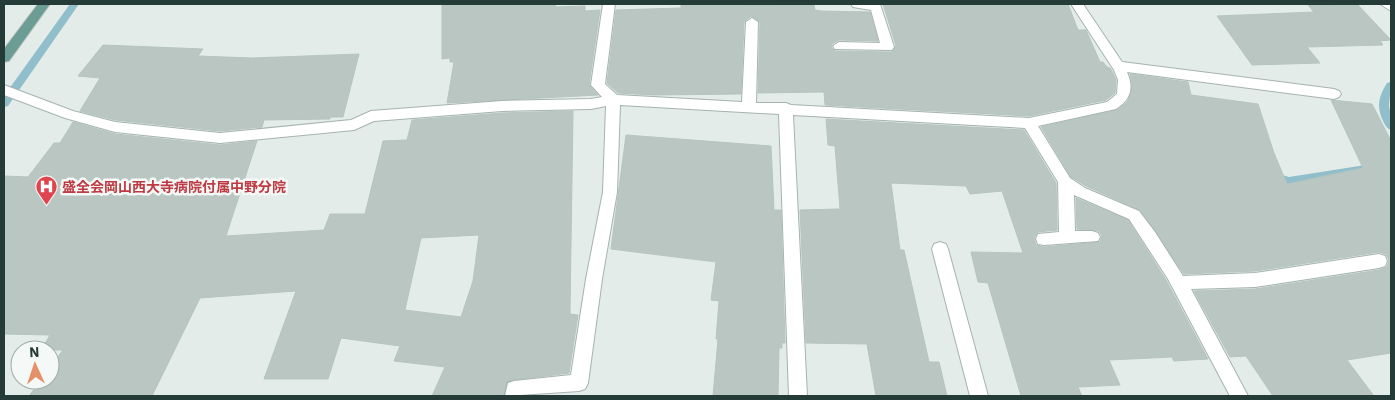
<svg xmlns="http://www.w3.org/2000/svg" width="1395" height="400" font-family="'IBM Plex Sans','Noto Sans JP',sans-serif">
<rect width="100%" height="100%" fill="#e3ece9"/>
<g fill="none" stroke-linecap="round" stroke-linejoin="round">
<path fill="#91becb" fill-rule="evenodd" d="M70,4h9l-71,102 -4,1v-11z
M1391,82l-2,24 2,10v14c-5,-2 -5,-4 -8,-9 -7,-15 -4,-25 4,-38z
M1391,161v8l-102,16 -21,-6 -1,-3 5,-4 17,5z
M505,371l5,2 2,4 -1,19h-14l3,-23z"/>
</g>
<path fill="#b9c6c2" stroke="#b6c5c0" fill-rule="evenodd" d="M442,4h114l-1,3 30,-1v5l15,-1 -11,75 9,10 -151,8 7,-41h-4v-4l-8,1z
M681,4l133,1 1,5 6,1 49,1 8,29 -39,-1 -7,4 -1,3 4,4 57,1 4,-6 -13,-42h185l10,26h8l14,32h3l4,5 3,1 2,3 4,9 -1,13 -9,7 -77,16 -204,-11 -1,-13 -66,1 2,-71 -9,-6 -7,6 -3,72 -88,1 -35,-2 -11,-10 9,-73 65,-2z
M1357,4l34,36 -11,1 3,4 -76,2 13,16 -68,2 -35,-49 97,-4 -6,-7z
M103,45l100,4 -5,7 54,2 107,-4 -16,63h-13v2l-66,1 -2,7 -42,4 -105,-11 -35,-9 20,-33 -22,-2z
M1130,74l58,8 3,13 67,9 16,49 13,31 76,-16 -32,-68 41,4 19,37v212l-44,7 27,36h-101l-27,-40 -16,1 -36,-66 61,-2 124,-19 8,-3 2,-7 -3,-6 -7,-2 -124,19 -71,3 -44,-64 -54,-24 -15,-9 -30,-50 76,-17 10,-8 4,-9 1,-10z
M573,111l-3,203 8,1 -9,58 -62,8 -4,15h-71l13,-29 -51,-6 6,-15 -59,-8 -13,41h-64l32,-88 -96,7 -48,98h-123l12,-16h9v-13l13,-17h-22l9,-15 -46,-1v-158l24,1 26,-34h6l13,-21 42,12 105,11 37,-4 -31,95 98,-6 6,-16h35l18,-73 24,-1 5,-20 90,-7zM479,235l-6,46 -12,36 -56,-7 16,-72z
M826,119l198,11 32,53 1,47 -19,2 -4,6 2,7 8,2 56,-5 2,-6 -3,-5 -22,-2 -1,-31 52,22 38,60 42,79 -34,2 -2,-4 -63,3 11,25 -42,2 4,9h-61l-33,-113 -10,-1 -7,-30 52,1 -21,-62 -32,3 -4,-8 -75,-3 9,67h4l25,112h10l8,34h-71l-9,-52 -61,-1 -6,-133 40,-1 -5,-63 -7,-1z
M626,135l145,11 3,64h7l4,133h-3v5h-3l-1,48h-65l5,-57h-2l3,-38 -8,-1 5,-38 -105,-13z"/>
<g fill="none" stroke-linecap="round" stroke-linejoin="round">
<defs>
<path id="minor" d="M603,4h12l-10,80 12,11 125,7 4,-80 6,-4 6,4 -2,81h30l5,2 238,13 78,-16 10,-8 1,-14 -4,-10 -43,-66h12l39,58 212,27 5,2 2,3 -2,3 -5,2 -207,-27c7,16 4,27 -11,37l-78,17 32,52 15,10 54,23 16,21 28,44 72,-3 124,-19 6,2 2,5 -2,5 -6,2 -124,19 -64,2 57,107h-18l-62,-117 -39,-60 -55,-24 1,36h17l6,2 2,4 -2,4 -54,4 -6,-1 -2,-5 2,-5 21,-2 -1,-50 -33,-54 -232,-13 14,281h-18l-10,-282 -159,-9 -3,87 -15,87 -14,104 -3,6 -6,2 -74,5 3,-13 6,-2 57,-6 15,-96 17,-87 3,-86 -15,3 -89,2 -128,10 -20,9 -134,13 -105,-11 -50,-14 -61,-23v-10l69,26 42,11 105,11 131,-13 20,-9 131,-10 89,-2 11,-2 -11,-12z
M851,4h29l14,43 -2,3 -57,-1 -2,-3 6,-4 41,1 -9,-33 -18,-3z
M1380,4h11v7z
M940,242l6,2 2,5 40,147h-18l-38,-147 2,-5z"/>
<path id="primary" d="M38,4h12l-41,57 -5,1v-13z"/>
</defs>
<use href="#minor" stroke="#a6b3b0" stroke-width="2"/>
<use href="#primary" stroke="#c2c8c7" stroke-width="2"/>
<use href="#minor" fill="#fff" fill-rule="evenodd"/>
<use href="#primary" fill="#6c9d94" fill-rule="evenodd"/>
</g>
<defs>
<symbol id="hospital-pin" viewBox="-11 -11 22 30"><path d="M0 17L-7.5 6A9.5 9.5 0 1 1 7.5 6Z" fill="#e0444e" stroke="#f4f8f6"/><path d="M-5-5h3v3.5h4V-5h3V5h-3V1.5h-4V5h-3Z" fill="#fff"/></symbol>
</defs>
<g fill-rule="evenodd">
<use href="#hospital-pin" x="34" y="174" width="25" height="34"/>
</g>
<g text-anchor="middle" stroke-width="5" stroke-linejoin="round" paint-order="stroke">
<g font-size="14" font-weight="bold" fill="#be3a42" stroke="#f4f8f6" text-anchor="start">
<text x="62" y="192">盛全会岡山西大寺病院付属中野分院</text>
</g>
</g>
<rect width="1395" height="400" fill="none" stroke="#253b37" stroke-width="10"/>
<g transform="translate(35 365) rotate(357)"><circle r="24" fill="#f4f8f6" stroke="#a1acaa"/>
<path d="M0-4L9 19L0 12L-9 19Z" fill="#e49069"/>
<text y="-8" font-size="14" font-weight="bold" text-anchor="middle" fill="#253b37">N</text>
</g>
</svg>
